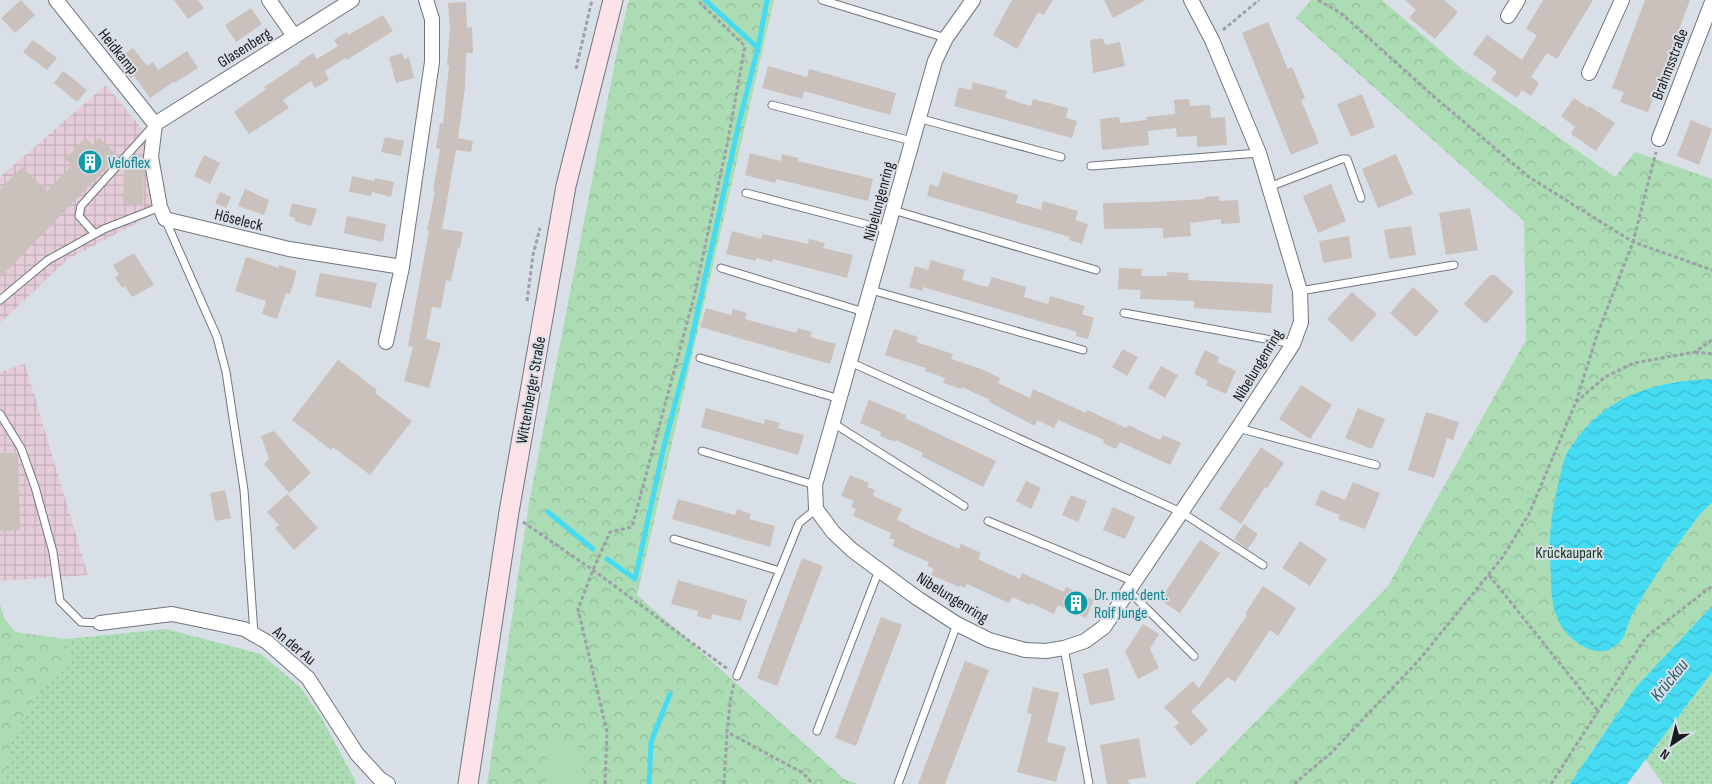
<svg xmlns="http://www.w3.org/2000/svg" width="1712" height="784" font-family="'Sofia Sans Condensed',sans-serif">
<defs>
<pattern id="industrial-grid" width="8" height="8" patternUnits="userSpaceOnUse" patternTransform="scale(1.25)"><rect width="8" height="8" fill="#e4cdd9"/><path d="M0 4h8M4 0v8" fill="none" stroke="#c3afba"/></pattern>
<pattern id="grass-dots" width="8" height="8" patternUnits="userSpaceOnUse" patternTransform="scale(1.25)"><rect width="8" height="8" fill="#abdcb4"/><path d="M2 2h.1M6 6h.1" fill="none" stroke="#93bc9a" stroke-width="1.8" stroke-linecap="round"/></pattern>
<pattern id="forest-crowns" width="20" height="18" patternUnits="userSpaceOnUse" patternTransform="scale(1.25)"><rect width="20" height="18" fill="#abdcb4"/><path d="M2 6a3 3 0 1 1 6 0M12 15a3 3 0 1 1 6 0" fill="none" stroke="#93bc9a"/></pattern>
<pattern id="water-waves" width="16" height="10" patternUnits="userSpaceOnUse" patternTransform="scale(1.25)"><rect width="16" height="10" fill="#45dcf3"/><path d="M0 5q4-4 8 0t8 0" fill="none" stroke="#3cbcd0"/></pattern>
</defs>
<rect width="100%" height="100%" fill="#d9dfe7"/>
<path fill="url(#industrial-grid)" d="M106,85l40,49 -1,21 9,59 -86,45 -68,64v-146z
M25,364l63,211 -88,6v-209z"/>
<path fill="url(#grass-dots)" d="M167,629l94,25 39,33 21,30 35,65 -1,2h-353l10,-46 24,-41 34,-34 -4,-24z
M1712,672v112h-49l-18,-25z"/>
<path fill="url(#forest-crowns)" d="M629,0h145l-137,595 207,184 14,5h-371l42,-281 90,-461z
M1311,0h71l80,69 153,108 20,-25 77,27v427l-77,82 -65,96h-375l193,-198 138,-246 -2,-119 -228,-203z
M0,604l4,14 11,14 51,7 4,24 -34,34 -24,41 -10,46h-2z"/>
<path fill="#abdcb4" d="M549,745l35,3 -4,36h-35z"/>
<path fill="url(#water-waves)" d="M1712,379v124c-12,9 -20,22 -29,34 -19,25 -37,52 -52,80 -6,13 -4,22 -19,31 -19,12 -47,-11 -54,-28 -9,-20 -6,-42 -8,-63 -1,-23 2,-45 7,-68 3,-11 5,-26 10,-36 3,-6 8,-11 11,-16 34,-44 81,-56 134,-58z
M1712,606v66l-85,112h-57l65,-96z"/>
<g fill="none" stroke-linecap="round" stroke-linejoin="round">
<path stroke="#45dcf3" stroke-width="5" d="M705,0l53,48
M548,512l45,37
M607,559l28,20 29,-133 25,-95 49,-224 21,-84 8,-43
M649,784l2,-42 19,-48"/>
</g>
<path fill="#cac0bc" d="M21,0l14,15 -20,18 -14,-15z
M174,0h24l6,8 -16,11z
M1012,0h41l-9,15 -6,-3 -21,37 -24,-14z
M1104,0h42l-33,18z
M1405,0h39l14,12 -23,27 -26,-21 7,-8z
M1543,0h50l-36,59 -10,-6 -16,24 8,6 -8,13 -9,-6 -5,8 -26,-18 6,-8 -24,-18 14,-19 35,25 15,-25 -11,-6z
M1645,0h45l-42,112 -28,-10 4,-10 -12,-4z
M466,2l1,26 5,-1 1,26h-7l-1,35 -7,50 15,3 -2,11 -15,-2 -14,79 21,3 -3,17 -2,-1 -7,33 -5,-1 -5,28 -9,-1 -6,32 15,4 -12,45 -25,-7 9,-34 -5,-1 21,-115 -2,-1 8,-38 -2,-1 7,-42 -4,-1 4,-25 3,1 6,-58 -2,-1 3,-37 -2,-25z
M251,8l11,16 -26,18 -11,-17z
M383,15l10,16 -46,29 -2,-2 -20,13 4,9 -14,8 -4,-7 -28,19 6,8 -40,26 -15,-22 32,-23 -2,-2 36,-24 -1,-1 14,-9 4,6 21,-13 -4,-6 13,-8 1,3z
M1268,22l20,47 4,-2 13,31 -4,2 18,43 -28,12 -49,-122z
M1103,38l2,7 15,-3 5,24 -32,7 -3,-33z
M33,40l24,18 -10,12 -24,-18z
M133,48l14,18 6,-4 5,8 29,-19 11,17 -24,15 -1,-1 -23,16 -16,-22 -4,2 -14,-18z
M403,53l1,6 5,-2 5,21 -18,5 -7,-26z
M768,66l39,11 2,-8 87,24 -6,22 -86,-24 -2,8 -40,-11z
M63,71l24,19 -10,12 -23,-19z
M973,82l34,9 -2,7 26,8 2,-7 35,9 -2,10 11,3 -5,17 -118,-32 5,-19 12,3z
M1362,94l13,33 -24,10 -14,-33z
M1574,98l14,10 1,-2 26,17 -19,28 -25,-17 4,-7 -14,-11z
M1189,99l1,7 20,-1 1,13 14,-1 2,28 -30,2v-11l-20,1 -1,-9 -28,3 1,14 -47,5 -2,-31 19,-2 1,6 27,-3 -1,-3 29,-3 -1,-14z
M1691,120l21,9 -13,36 -22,-9z
M385,137l19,4 -3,15 -20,-4z
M85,138l8,7 6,-7 19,18 -118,122v-88l22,-23 25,24 25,-26 -7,-6z
M750,153l31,8 1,-7 16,4v3l75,18 -5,22 -92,-22 -1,4 -30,-8z
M1396,154l17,40 -35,14 -16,-39z
M204,155l16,8 -10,21 -16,-8z
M124,168l20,1 -1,35h-20z
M943,172l75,23 -2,8 12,3 13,4 2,-9 35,10 -3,9 13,4 -6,20 -13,-4 1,-3 -143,-41 3,-12 8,3z
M352,176l22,5 1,-3 19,4 -3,15 -19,-5 -1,4 -22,-4z
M1331,184l15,37 -28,12 -15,-37z
M245,189l24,11 -5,15 -26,-9z
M220,192l11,5 -5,11 -11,-5z
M1219,196v5l19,-1 2,23 -19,1v-5l-31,4 1,13 -28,2v-10l-59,1 -1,-26 47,-1 55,-3v-2z
M292,203l25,6 -6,17 -16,-5v-3l-6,-2z
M1470,208l8,42 -32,5 -7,-42z
M347,216l39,8 -3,18 -39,-9z
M1411,226l5,29 -27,4 -5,-29z
M732,231l29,8 2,-5 45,10 1,-5 16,4 -2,5 30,7 -6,23 -74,-19 -1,3 -16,-4v3l-30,-7z
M1349,236l3,22 -29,5 -4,-22z
M134,253l20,32 -22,12 -7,-11 -3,2 -7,-11 4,-2 -6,-10z
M246,257l33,11v-3l18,6 -7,23 -4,-1 -9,26 -15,-5 4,-13 -31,-10z
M931,260l34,10 -3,9 13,5 13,3 4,-10 34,10 -2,10 24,7 2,-8 35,10 -3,8 12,4 -6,21 -12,-3 1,-4 -120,-35 -34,-10 -1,4 -13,-4 6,-21 13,4z
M1119,268l23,1 -1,7h26v-4l22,1 -1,7 85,4 -2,29 -77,-5v-7l-54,-2 1,-9 -23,-1z
M320,273l57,10 -6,25 -56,-12z
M1490,275h5l19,17 -28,32 -22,-20z
M1413,287l26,24 -23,26 -26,-24z
M1352,292l25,22 -25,28 -25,-23z
M706,308l25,7 2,-6 14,4 -2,6 51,14 2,-5 14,4 -2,5 26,7 -6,20 -130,-37z
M894,329l24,8 -2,5 37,12 -2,5 30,10 19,9 -2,5 32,15 3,-9 53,24 1,-3 39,18 2,-3 32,15 3,-5 18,8 -11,22 -50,-23 -4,7 -13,-6 1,-3 -46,-20 -4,8 -17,-8 -2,6 -46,-24 1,-2 -28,-13 -1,2 -18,-6 2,-5 -20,-7 1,-3 -41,-13z
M1123,349l15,8 -11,19 -15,-9z
M1205,350l14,7 -2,5 19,9 -10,23 -20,-9 2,-4 -14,-7z
M338,360l39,30 -2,3 37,28 -42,54 -37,-28 -2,3 -39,-30z
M1161,366l17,9 -13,23 -17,-10z
M1301,385l31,20 -22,34 -31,-20z
M869,400l37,15 -1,3 91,43 -13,26 -62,-31 2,-3 -27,-13 -1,2 -15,-6 1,-4 -21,-9z
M706,408l58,16 1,-5 8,2 7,2 -2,5 26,7 -6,20 -97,-28z
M1358,408l27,11 -13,30 -27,-11z
M1426,412l33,10 -6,18 -6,-2 -13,40 -26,-8z
M274,431l37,42 -22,20 -25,-29 5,-5 -8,-23z
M1261,447l23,16 -17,25 -2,-1 -24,37 -22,-15z
M0,453h17l1,2 2,75 -20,1z
M850,475l19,8 -2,4 8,3 -2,6 29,13 -5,11 14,6 -1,1 49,22 2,-5 20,9 -3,6 42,20 2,-6 42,19 2,-5 28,13 -8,18 -28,-13 -4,9 -23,-11 -1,2 -18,-8 -3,6 -42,-19 -2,4 -5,-3 -1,2 -28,-12 3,-6 -7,-3 2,-4 -37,-16 3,-6 -6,-2 2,-5 -38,-17 3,-7 -5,-2 3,-6 -13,-5z
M1026,481l15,7 -10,21 -15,-8z
M1353,482l27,11 -15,36 -27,-10 2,-4 -25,-10 6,-15 24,10z
M225,490l6,28 -16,3 -5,-28z
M287,494l31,34 -24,22 -19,-22 4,-3 -12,-13z
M1071,495l16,6 -9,21 -16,-7z
M678,499l57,16 2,-6 14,5 -2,5 26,7 -5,21 -98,-28z
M1113,507l22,10 -10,22 -22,-9z
M1244,524l14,10 -10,15 -14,-10z
M1200,540l20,13 -40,60 -20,-13z
M1300,541l27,18 -17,27 -28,-18z
M802,558l21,8 -46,120 -20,-8z
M678,580l69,20 -6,21 -29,-7 -1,6 -14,-4 1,-5 -27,-7z
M1263,586l33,22 -18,28 -8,-6 -35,52 -7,-5 -37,34 17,19 -17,16 -17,-19 5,-4 -15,-16 29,-26 6,7 48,-73 -2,-1z
M881,617l21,8 -46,121 -21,-8z
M1143,624l16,10 -9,15 9,19 -21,11 -13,-27z
M965,661l24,9 -14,36 -30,78h-27z
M1108,668l7,32 -25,5 -7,-31z
M1033,687l26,6 -12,49 19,5 -10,35 -39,-10 15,-58 -5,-1z
M1139,738l7,39 -18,3 1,4h-22l-7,-39z"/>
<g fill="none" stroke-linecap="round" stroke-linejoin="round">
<defs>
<path id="lane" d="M822,0l124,38
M772,105l140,36
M918,118l143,39
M1091,166l168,-13
M1269,187l73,-28h5l14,39
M746,193l142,37
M893,210l203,60
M165,219l52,118 9,35 18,118 10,144
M95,234l-16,-18 2,-10 72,-80
M721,268l143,44
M871,290l212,60
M1300,291l154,-26
M0,300l48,-40 56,-31 56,-22
M1124,313l169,31
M700,358l140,41
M850,362l331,150 82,53
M0,414l21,34 14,39 18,65 7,49 21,21 19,1
M833,423l131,83
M1238,428l138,37
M702,451l113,34
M988,521l147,61
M674,539l106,32
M1129,591l65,65
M1064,648l25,136
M737,676l62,-153 17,-14
M817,731l62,-161
M898,784l59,-160"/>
<path id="street" d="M56,0l99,124
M269,0l25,36
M973,0l-27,38 -11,23 -120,424 1,24 17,23 19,18 65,48 40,26 32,16 36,10 21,1 18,-3 21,-7 19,-14 134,-199 55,-84 8,-22 -1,-31 -41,-138 -47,-113 -21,-40
M1508,16l10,-16
M1589,73l33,-73
M155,124l-4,33 9,50 5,12 124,30 113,18
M155,124l197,-124
M1659,139l53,-137
M386,342l16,-75 30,-205v-43l-6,-19
M100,623l72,-9 72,15 23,13 41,36 49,76 23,25 8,5"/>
<path id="secondary" d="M468,784l41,-272 57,-326 47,-186"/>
</defs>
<use href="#lane" stroke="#71767d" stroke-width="9"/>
<use href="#street" stroke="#71767d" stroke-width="16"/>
<use href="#secondary" stroke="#71767d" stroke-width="21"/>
<path stroke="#9ca0a7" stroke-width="3" stroke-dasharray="4 2.5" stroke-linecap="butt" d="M1318,0l24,14 90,81 97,82 104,65 79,28
M1223,30l36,-30
M576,69l16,-69
M527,301l6,-46 7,-27
M1695,352l17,2
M1576,402l29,-25 29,-14 61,-11 17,-12
M523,522l70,48 136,100
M1489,575l109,136
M734,684l-3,12 -4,36 76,41 10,11
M605,784l2,-52 -29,-123 15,-39 17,-38 22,-5 62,-230 34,-157 17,-94 -48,-46
M724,784l3,-52
M1294,784l37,-31 88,-93 83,-102 27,-44 47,-112 21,-67 36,-93 23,-90
M1551,784l95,-147 66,-51"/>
<use href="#lane" stroke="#fff" stroke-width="7"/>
<use href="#street" stroke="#fff" stroke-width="14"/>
<use href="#secondary" stroke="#fce2e9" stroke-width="19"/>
</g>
<defs>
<symbol id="building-disc" viewBox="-11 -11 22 22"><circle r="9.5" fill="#0f9aa8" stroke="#d9dfe7"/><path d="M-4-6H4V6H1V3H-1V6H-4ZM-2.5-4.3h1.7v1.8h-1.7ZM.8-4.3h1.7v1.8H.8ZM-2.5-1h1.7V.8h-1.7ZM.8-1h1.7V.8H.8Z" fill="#fff"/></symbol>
</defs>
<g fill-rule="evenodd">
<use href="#building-disc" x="76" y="148" width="28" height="28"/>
<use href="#building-disc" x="1062" y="589" width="28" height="28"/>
</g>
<g text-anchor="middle" stroke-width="4" stroke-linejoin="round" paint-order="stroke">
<g font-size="16" fill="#191b1d" stroke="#d9dfe7">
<text transform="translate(244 47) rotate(-32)" y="6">Glasenberg</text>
<text transform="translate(119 51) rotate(51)" y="6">Heidkamp</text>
<text transform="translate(1669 64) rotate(-69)" y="6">Brahmsstraße</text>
<text transform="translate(878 201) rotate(-75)" y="6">Nibelungenring</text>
<text transform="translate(239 219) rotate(14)" y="6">Höseleck</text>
<text transform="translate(1257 365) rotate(-59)" y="6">Nibelungenring</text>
<text transform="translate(530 390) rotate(-80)" y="6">Wittenberger Straße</text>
<text transform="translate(953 597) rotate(32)" y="6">Nibelungenring</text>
<text transform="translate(295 645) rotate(40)" y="6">An der Au</text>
</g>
<g font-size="16" fill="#0d838f" stroke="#d9dfe7" text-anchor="start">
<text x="108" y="168">Veloflex</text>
<text x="1094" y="600">Dr. med. dent.<tspan x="1094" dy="18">Rolf Junge</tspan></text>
</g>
<g font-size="16" fill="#14381e" stroke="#d9dfe7">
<text x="1569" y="558">Krückaupark</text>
</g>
<g font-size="18" font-style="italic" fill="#245f69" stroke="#d9dfe7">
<text transform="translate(1669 680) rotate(-51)" y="6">Krückau</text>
</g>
</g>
<g transform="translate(1672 744) rotate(215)" stroke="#d9dfe7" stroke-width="4" paint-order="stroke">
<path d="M0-4L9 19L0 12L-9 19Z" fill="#191b1d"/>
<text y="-8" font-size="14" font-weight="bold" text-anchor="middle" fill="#191b1d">N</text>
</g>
</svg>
